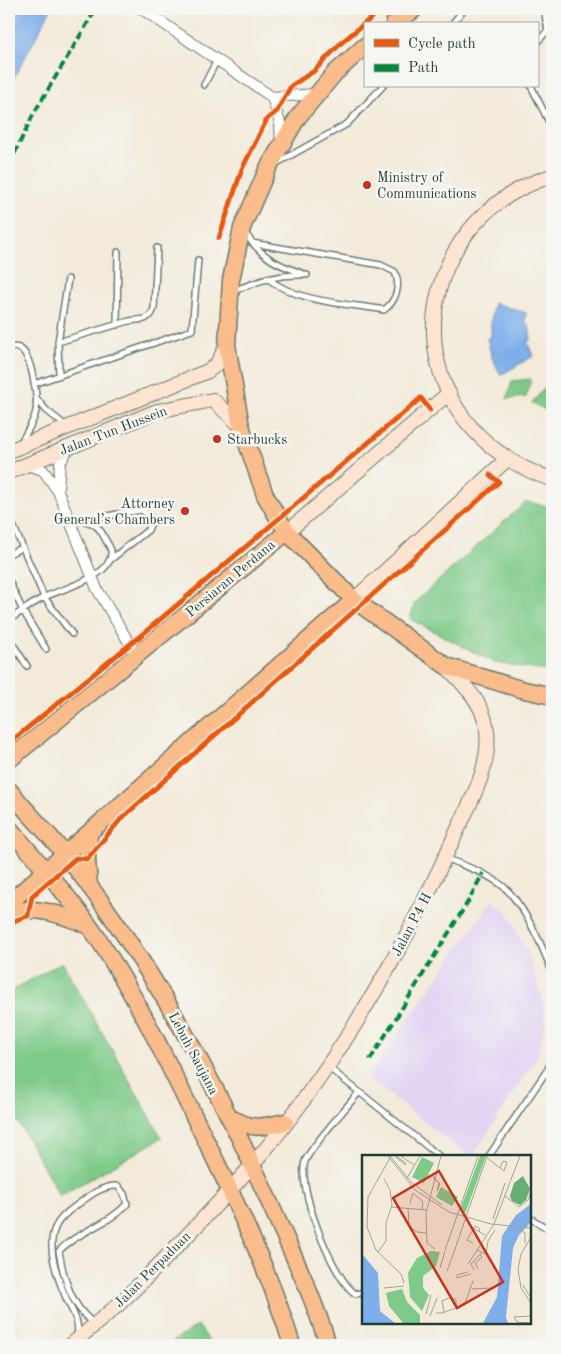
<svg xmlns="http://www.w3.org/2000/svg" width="561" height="1354" font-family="'Old Standard TT',serif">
<rect width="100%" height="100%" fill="#f6f6f2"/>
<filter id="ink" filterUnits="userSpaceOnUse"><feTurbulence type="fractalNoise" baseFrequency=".02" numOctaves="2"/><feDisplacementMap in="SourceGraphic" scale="10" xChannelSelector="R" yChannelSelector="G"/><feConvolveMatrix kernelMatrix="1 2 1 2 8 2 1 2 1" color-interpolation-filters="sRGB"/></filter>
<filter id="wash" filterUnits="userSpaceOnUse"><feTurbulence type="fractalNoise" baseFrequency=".0096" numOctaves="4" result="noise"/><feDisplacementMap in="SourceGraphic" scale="20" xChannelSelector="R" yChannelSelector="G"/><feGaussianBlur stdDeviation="1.12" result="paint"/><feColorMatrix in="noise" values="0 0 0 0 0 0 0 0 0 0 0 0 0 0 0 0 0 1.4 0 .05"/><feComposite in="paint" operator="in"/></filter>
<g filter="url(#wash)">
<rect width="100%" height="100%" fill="#f3ead9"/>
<path fill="#e2d4f3" d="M492,900l16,13 20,41 15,45 2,25 -8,33 -64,99h-5l-101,-78z"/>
<path fill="#7eca88" stroke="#4e845e" d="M531,379l-5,18 -19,2 5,-18z
M552,379v34l-20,-10z
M526,502l26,5v165l-57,-9 -85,-44 5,-17z
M62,962l100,176 -102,58 -51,-90v-114z
M198,1325l14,20h-44z"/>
<path fill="#7eafea" stroke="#4e768f" d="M9,9h42l-42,78z
M494,303l32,10 -1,11 4,1 2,15 -4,1 6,15 -32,19 -9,-17 -5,-20h4v-18z"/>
</g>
<g filter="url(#ink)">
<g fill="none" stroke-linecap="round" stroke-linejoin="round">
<defs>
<path id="lane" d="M544,9l4,22 4,6
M452,24l12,-15
M537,42l15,-16
M204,85l13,-25
M531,86l21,42
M277,163l70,-39 36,-38
M245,233c18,26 33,32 62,42
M252,243l129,22 14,7c6,14 1,29 -11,38 -38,-7 -86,-7 -117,-32
M233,291c24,-9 42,-17 68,-16
M117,325l1,-73
M58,342l10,-63
M9,347c5,0 10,-1 14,4 9,10 15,47 13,60 -2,11 -10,22 -15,31
M59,376l-1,-34 71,-21 16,-2 6,-4 3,-6 3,-61
M34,384l158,-54 6,-70
M37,399l9,11 20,16
M84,520l57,-10 7,4 3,9 -3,7 -38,30
M13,525l31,72 28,37
M9,554l12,-6
M9,581l14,30 23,38
M9,620c12,-8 23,-17 36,-23 18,-9 69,-20 66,-46 -1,-5 -5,-10 -7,-14 -7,-16 -19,-17 -35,-17
M9,638l18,28
M445,858c20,8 42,15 59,29 20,18 39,60 48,85
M328,1067l111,89
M359,1092c-15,19 -42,47 -53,67 -12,23 28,123 50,135l8,-2
M489,1156l59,-87 4,-10
M530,1218l22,13
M77,1336c3,-14 -4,-23 -10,-36 -8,-18 -22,-54 -11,-74 4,-9 14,-16 21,-21 12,-9 26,-20 41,-19l6,8 3,10c-19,21 -49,27 -68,47 4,26 13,57 35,72"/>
<path id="street" d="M142,9l130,88 8,26 1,20
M272,97l45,-3
M27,465l16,5 15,21 39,98 40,67
M58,490l2,-27 9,-16"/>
<path id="secondary" d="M552,176c-119,34 -161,183 -65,267 20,17 40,29 65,36
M9,451l199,-80 9,-7 10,-19
M9,472l148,-61 56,-11 28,26
M287,532l162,-139
M354,600l152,-140
M71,1345c16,-14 32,-27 48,-41 38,-36 75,-75 111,-114 91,-99 167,-225 222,-348 16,-36 42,-77 34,-118 -5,-24 -24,-41 -40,-58"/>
<path id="primary" d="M394,24l21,-15
M365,46l-30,27 -37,44 -30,51 -26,60 -11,52 -4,65 14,81 24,69 13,23 9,14 67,68 92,66 74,23 32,7
M9,760l278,-228
M9,790c20,25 43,47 62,72 85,107 151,232 206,357 19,42 38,83 51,126
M9,828c32,37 65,74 92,115 42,65 74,135 108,204 31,64 62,129 83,198
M89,886l-2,-27 2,-25
M9,903l345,-303
M9,912c28,-6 52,2 78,13
M229,1117c24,13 30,11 56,5"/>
</defs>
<use href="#lane" stroke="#697a6e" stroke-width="8"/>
<use href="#street" stroke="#697a6e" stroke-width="12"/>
<use href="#secondary" stroke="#697a6e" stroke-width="16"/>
<use href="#primary" stroke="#697a6e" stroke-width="19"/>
<use href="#lane" stroke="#fff" stroke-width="5"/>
<use href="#street" stroke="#fff" stroke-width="10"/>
<use href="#secondary" stroke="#fde4d1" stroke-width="14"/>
<use href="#primary" stroke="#fabc8b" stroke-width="16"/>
<path stroke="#00873e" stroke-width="4" stroke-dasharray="8 4" stroke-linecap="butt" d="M9,165l25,-52 62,-104
M370,1060l99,-160 14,-27"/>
<defs>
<path id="cycleway" d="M219,238l23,-69 25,-50 10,-8 14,-25 23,-15 27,-28 41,-34
M9,743l141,-115 271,-230 9,12
M9,925l7,-5 12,-4 4,-20 44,-38 11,1 34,-40 378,-337 -9,-7"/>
</defs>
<use href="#cycleway" stroke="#f6f6f2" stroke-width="8"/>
<use href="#cycleway" stroke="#e8590c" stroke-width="5"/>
</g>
</g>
<g fill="#c8321e" stroke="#f6f6f2" stroke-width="2">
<circle cx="367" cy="185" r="5"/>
<circle cx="217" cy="439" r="5"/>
<circle cx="185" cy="511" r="5"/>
</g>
<g text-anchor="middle" stroke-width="5" stroke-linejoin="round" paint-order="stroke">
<g font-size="14" fill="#1f3d34" stroke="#f6f6f2" text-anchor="start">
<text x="377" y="182">Ministry of<tspan x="377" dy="16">Communications</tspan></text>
<text x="227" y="444">Starbucks</text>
<text x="175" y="508" text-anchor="end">Attorney<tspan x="175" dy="16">General’s Chambers</tspan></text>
</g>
<g font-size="14" fill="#1f3d34" stroke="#f6f6f2">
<text transform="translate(113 430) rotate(-21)" y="5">Jalan Tun Hussein</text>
<text transform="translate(230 578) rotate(-40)" y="5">Persiaran Perdana</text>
<text transform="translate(411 924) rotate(-62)" y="5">Jalan P4 H</text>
<text transform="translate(194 1053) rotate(62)" y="5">Lebuh Saujana</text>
<text transform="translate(152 1269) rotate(-45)" y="5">Jalan Perpaduan</text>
</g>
</g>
<g transform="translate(362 1155)">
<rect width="169" height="169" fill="#f3ead9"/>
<path d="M118,1h6l-21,58 -5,-4zM60,2l12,6 -10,20 -12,-6zM79,32l17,10 -6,9 -16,-9zM69,96l9,1 -4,14 -13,10v12l6,7 -7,16 -12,-14 -2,-24 9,-15zM40,134l5,13 13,13v8h-17l-14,-17 -3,-13z" fill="#7eca88"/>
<path d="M161,21l7,13 -4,11 -6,5 -8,-4 -2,-5 4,-13z" fill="#66ae74"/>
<path d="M169,49v18l-12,13 -6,13 -7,69 2,6h-25l14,-26 5,-61 14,-21zM0,99l16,19 2,38 15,12h-33z" fill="#7eafea"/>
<path fill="none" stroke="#9ea597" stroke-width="1" d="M26,1l27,34 34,22 42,12 40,4M28,1l21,26 31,23M33,1l10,9 1,-2 -9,-6M39,1l13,9M124,2l14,11 4,3 3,-9 -4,-1 -3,7M28,3l-22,39 -1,30 9,23 25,24 3,9M45,23l13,-22M71,23l6,5 -2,8 3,-7 -7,-8M143,41l14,11 9,-7 3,-9M48,48l3,-10 10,9 -1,8M29,52l35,3M46,53l1,18 8,6 9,1M131,64l12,-36M109,72l14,8M157,73l6,5v10M169,82l-10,17 -3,15 3,19 10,15M111,88l-6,-3 8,-14 5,3 -1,3M73,94l-8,-6 -1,-30 15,-57M83,95l33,-94M115,95l9,4 2,-13 7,-11M16,97l8,-11v-18l6,-18 -2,-15 -6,-11M92,97l33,-96M106,109l26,-40 26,-68M78,113l5,-17M116,114l-3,-6 7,-6 -2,-3M112,115l-3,-6 11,-12M85,116l7,-19M106,117l-11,3v3l14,-4M161,130l8,13M22,133l20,-2M110,134l19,-1M102,151l9,-25M74,158h6l14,-5v-8l-5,-3 -9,4 2,11M64,159l5,-19M68,161l7,-18M169,161l-17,1 3,5 14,1"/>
<path fill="#c8321e" fill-opacity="0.15" stroke="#c8321e" stroke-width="2.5" d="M77,16l64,111 -46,26 -64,-110z"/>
<rect width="169" height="169" fill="none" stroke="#1f3d34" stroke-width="2.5"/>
</g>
<rect width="561" height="1354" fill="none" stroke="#f6f6f2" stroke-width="30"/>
<rect x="364" y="22" width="175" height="65" fill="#f6f6f2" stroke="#a0aca6"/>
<rect x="374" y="39" width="25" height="8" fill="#e8590c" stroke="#a0aca6"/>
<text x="408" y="48" font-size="15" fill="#1f3d34">Cycle path</text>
<rect x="374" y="64" width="25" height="8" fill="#00873e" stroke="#a0aca6"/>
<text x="408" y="72" font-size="15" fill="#1f3d34">Path</text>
</svg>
